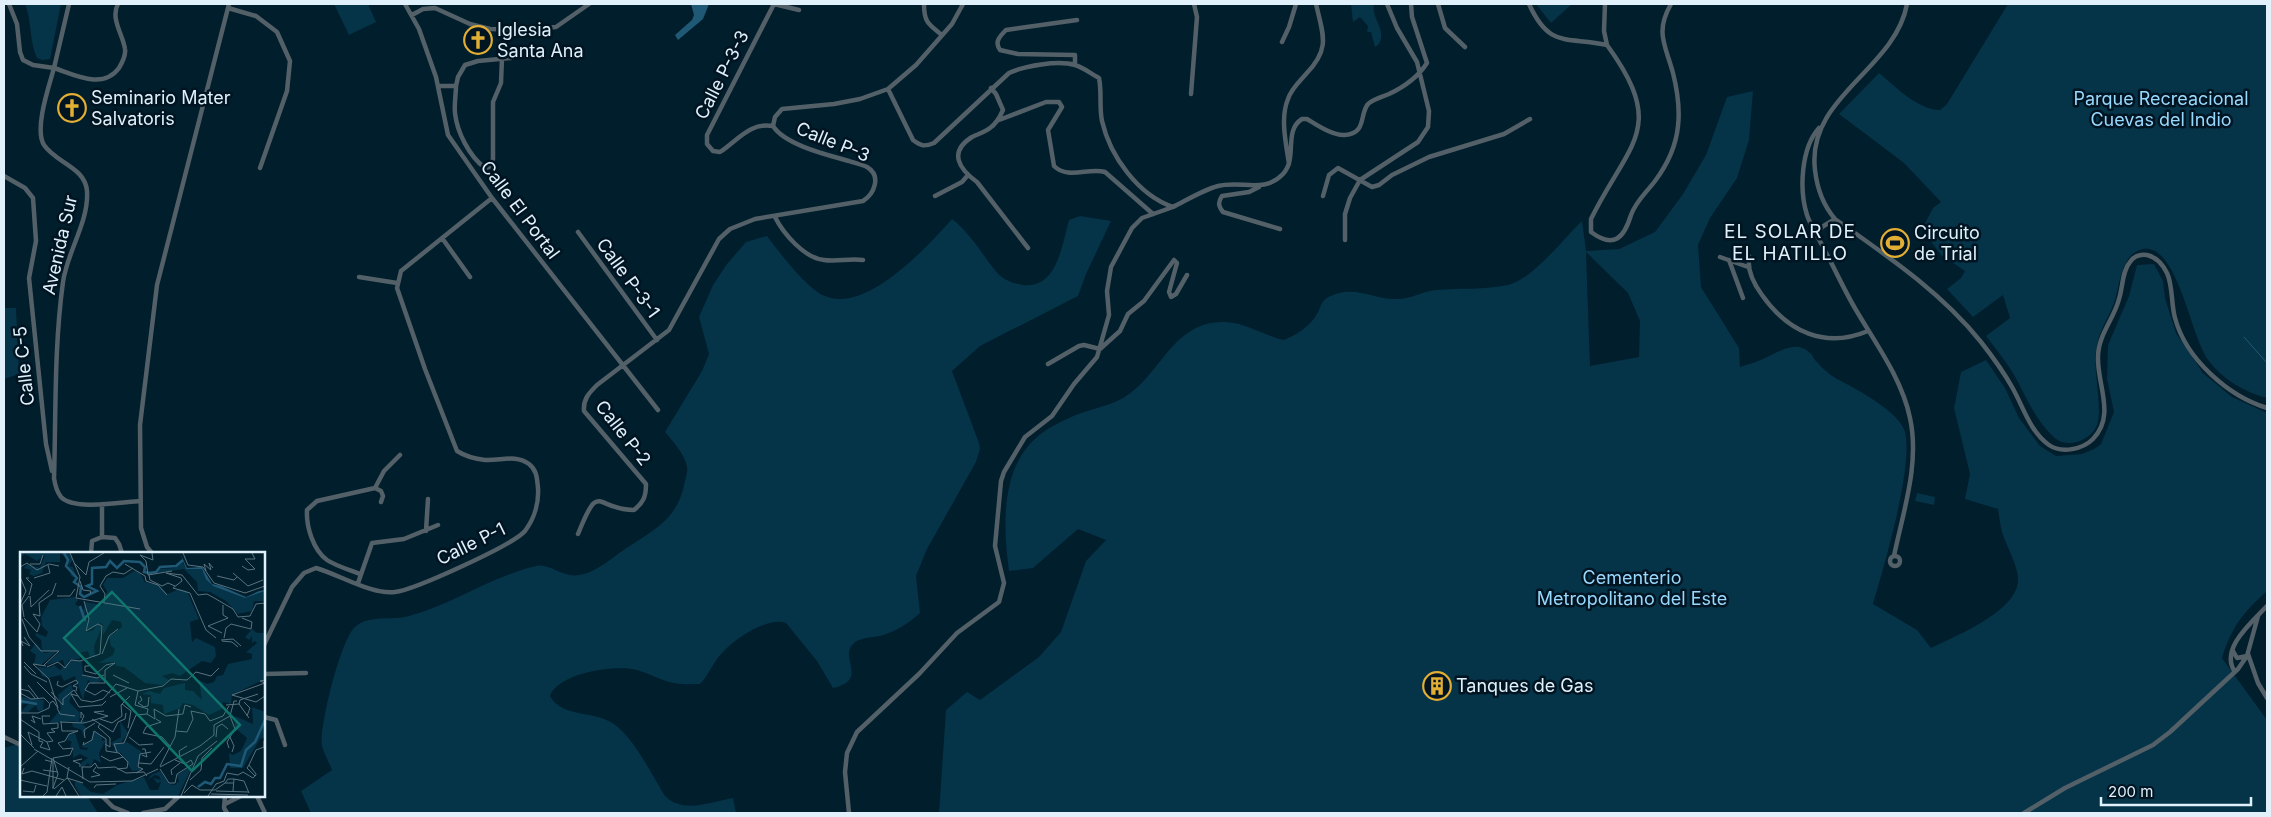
<svg xmlns="http://www.w3.org/2000/svg" width="2271" height="817" font-family="Inter,sans-serif">
<rect width="100%" height="100%" fill="#011e2c"/>
<path fill="#053348" fill-rule="evenodd" d="M25,4h36l-11,55 -7,1 -6,-2c-8,-17 -5,-37 -12,-54z
M334,4h34l8,18 -27,13z
M1351,4h23c-3,15 13,25 5,40l-4,3 -4,-15h-4l1,-6 -8,-9 -7,5z
M1536,4h36l-21,19z
M2008,4h259v394c-23,-6 -45,-19 -59,-38 -17,-24 -29,-106 -59,-111 -9,-1 -18,4 -22,12 -9,14 -8,32 -15,47 -7,16 -13,23 -16,42 -3,20 7,60 1,75 -5,14 -28,24 -41,14 -21,-18 -30,-43 -43,-66 -8,-13 -18,-25 -27,-37l24,-18 -7,-23 -30,22 -26,-28 14,-11 4,-7 -24,-16 -19,-26 11,-21 8,-6 -37,-39 -65,-49 40,-41c16,13 39,37 61,37l7,-6z
M1753,91l-4,49 -12,38 -27,40 -12,27 3,42 38,61 1,19c8,-3 17,-5 25,-9 14,-6 31,-19 45,-5 3,2 4,7 7,9 5,6 13,13 20,17 18,9 59,31 67,50 12,30 -21,141 -31,175l44,26 14,18c24,-12 88,-37 87,-69 0,-13 -12,-34 -16,-47 -2,-8 -3,-16 -4,-23l-33,-10 5,-25 -16,-66 7,-36 25,-12 19,28 14,30 21,28 16,10 26,-2 12,-5 7,-5 13,-32 -7,-33 1,-34 21,-49 8,-31 17,-1 9,17 2,17 11,35 27,40 29,24 35,16v178c-24,22 -35,35 -45,67l45,62v93h-1328l7,-103 21,-18 13,8 59,-43 22,-25 25,-71 20,-21 -28,-11 -45,39 -24,3c-7,-51 -9,-117 44,-145 11,-6 23,-12 35,-15 11,-4 25,-7 35,-13 39,-23 49,-78 103,-76 20,1 39,14 58,18 11,-5 20,-10 28,-19 12,-13 4,-22 27,-28 20,-5 37,6 56,6 14,1 28,-8 41,-9 24,-2 48,0 72,-5 25,-6 55,-46 74,-64l4,30 33,-2 36,-17 28,-38 23,-39 21,-58zM1586,252l42,41 12,28 -1,36 -49,9z
M1080,216l31,5 -25,53 -8,22 -98,50 -28,25 27,72 1,6 -4,13 -49,87 -11,27 4,37c-12,11 -25,19 -40,23 -7,1 -17,2 -23,5 -23,14 15,38 -24,47l-16,-27 -31,-38c-17,-7 -52,16 -64,30 -9,9 -13,22 -22,31 -10,0 -21,1 -31,-2 -11,-3 -21,-9 -32,-12 -22,-6 -79,3 -87,26 12,22 44,14 64,28 20,14 38,51 51,72 18,18 45,6 68,2l3,15h-425l-10,-22 31,-21c-3,-8 -8,-16 -10,-24 -3,-20 19,-107 33,-119 14,-13 37,-6 54,-11 44,-12 83,-40 127,-50 13,-3 27,12 43,9 16,-2 33,-17 46,-26 27,-18 52,-29 59,-64 1,-5 4,-13 3,-18 -2,-13 -14,-25 -22,-35l37,-61 7,-17 -10,-37 14,-32 14,-21 19,-22 21,-6c12,16 40,53 58,60 41,18 103,-50 127,-77 18,14 28,32 42,50 8,10 16,14 29,16 34,4 39,-40 46,-65z
M4,308h12l3,66 -15,5z
M1917,493l18,4 -1,8 -19,-4z
M21,743v53h66l11,17h-94v-65z"/>
<path fill="#205976" d="M691,4h18l-6,15 -25,21 -3,-5 17,-15 2,-5z"/>
<g fill="none" stroke-linecap="round" stroke-linejoin="round">
<path stroke="#205976" stroke-width="1" d="M2244,337l23,26"/>
<path stroke="#536068" stroke-width="4.5" d="M9,4l8,20 3,28 3,8 10,5 21,3c-5,18 -20,61 -10,77 12,18 41,22 43,46 2,31 -20,61 -24,91 -9,65 -7,132 -9,197
M69,4l-15,64c21,7 49,22 65,0 3,-5 7,-13 6,-19 -2,-14 -15,-31 -7,-45
M405,4l14,25 17,48 12,58 44,63 166,212
M774,4l25,6
M924,4c0,18 4,20 18,31
M1438,4l7,24 20,19
M1529,4c21,46 39,32 78,41 61,84 22,97 -16,174v13c23,17 33,6 40,-17 5,-14 15,-22 24,-34 12,-16 21,-35 23,-55 2,-17 -1,-37 -5,-53 -8,-29 -18,-41 -2,-69
M1605,4l-1,27 3,14
M1907,4c-12,66 -101,93 -92,166 2,18 8,35 20,49 51,36 106,73 146,123 11,14 22,29 31,45 11,19 18,45 37,58 13,9 34,4 44,-6 23,-24 4,-54 5,-82 0,-22 16,-38 21,-58 4,-12 3,-28 11,-37 4,-6 10,-8 17,-7 9,2 16,10 20,18 6,13 4,31 8,45 11,41 53,78 92,90
M228,8l28,8 21,16 13,29 -3,30 -27,77
M412,15l11,-6 12,-1 35,16 20,5 34,1 32,-3 33,-23
M1282,42l7,-15 7,-23
M1075,65v-10l-57,-1 -18,-4c-6,-8 0,-14 6,-20l71,-10
M438,86h18l2,-9 7,-12 13,-4 33,-3
M456,86c0,8 -2,19 -1,27 2,19 14,43 30,55l4,-1 4,-8v-57l8,-19 1,-25
M991,88l5,6 7,16c-3,7 -6,13 -13,18 -5,4 -12,6 -18,9 -24,15 -13,32 5,45l51,66
M888,89l25,51c8,6 11,7 21,3l75,-70c15,-7 49,-13 66,-8 8,2 16,9 24,13 3,14 0,29 3,43 8,35 36,74 71,86 14,-7 30,-17 45,-21 24,-6 46,8 65,-12 15,-16 0,-43 19,-55h5c10,6 26,17 38,16 22,-2 14,-20 23,-31 5,-5 14,-7 21,-10 15,-7 29,-17 38,-31l-15,-46 -1,-13
M1191,94l6,-77 -3,-13
M999,120l47,-18h13l3,5 -14,23 6,36c14,14 35,1 51,6l48,42
M773,126c-23,-4 -35,14 -53,26l-7,-1 -6,-7v-9l67,-131
M1819,128c-18,20 -20,62 -12,87 4,12 12,23 17,34 11,20 20,41 32,61 20,34 46,69 54,108 10,46 -7,94 -16,138
M1289,164c-3,-21 -9,-46 -1,-65 3,-10 11,-17 18,-25 25,-26 17,-39 10,-70
M4,176l21,12 8,10 3,43 -7,37 17,166 6,27
M1259,187l-10,5 -27,4c-4,6 -4,10 1,16l57,17
M935,196l27,-14 6,-7
M1323,196l6,-21 9,-7 34,19 7,-2 13,-10 37,-18 75,-23 26,-15
M775,217c8,16 29,41 49,43 13,2 25,-2 39,0
M578,232l79,108
M1817,235l5,-8 13,-8
M442,238l28,39
M1345,240v-26l5,-16 10,-18 58,-38 10,-15 1,-16 -12,-49 -20,-34 -10,-24
M1749,256c-2,14 4,27 13,39 26,37 63,54 106,36
M1720,257l28,10
M1729,260l14,38
M359,277l38,6
M1048,364l31,-18 5,-1 16,4 20,-18 8,-17 16,-13 30,-41 3,3 -8,29 2,5 5,-3 11,-19
M54,478c1,7 3,14 7,19 13,14 61,5 79,4
M375,488l6,3 2,5 -2,6
M102,504v33l13,1 4,6 3,9
M426,531l2,-32
M578,534c22,-55 17,-24 56,-24 10,-8 12,-14 12,-26l-62,-73c-1,-12 5,-18 13,-26l72,-55 50,-91 11,-10 25,-10 108,-18c11,-7 19,-25 4,-34 -5,-3 -13,-4 -18,-6 -21,-6 -64,-16 -76,-35l2,-9 7,-8 52,-5 26,-5 28,-10 28,-24 36,-41 11,-20
M91,553l1,-12 10,-4
M152,553l-5,-6 -6,-19 -1,-103 17,-140 72,-281
M1890 561a5 5 0 1 1 10 0a5 5 0 1 1-10 0Z
M360,574c-10,-4 -24,-8 -33,-14 -14,-10 -21,-34 -20,-50l10,-9 58,-13 9,-17 16,-16
M358,583l14,-40 32,-4 34,-14
M264,645l28,-58 12,-14 12,-5c24,7 56,27 79,24 19,-2 118,-47 130,-61 9,-12 14,-28 13,-43 -1,-9 -1,-18 -9,-24 -14,-10 -28,-3 -44,-4 -10,-1 -20,-4 -28,-9l-32,-82 -28,-81 4,-17 91,-73
M2233,651l4,7 10,-2
M2248,654l10,29 9,15
M2235,672c-16,-23 17,-50 32,-66
M264,674l42,-1
M264,717l12,3 9,25
M4,737l17,8
M102,796l11,11 15,6
M225,796l-1,12 3,5
M257,796l8,17
M225,804l16,-8
M143,813l22,-4 14,-13
M849,813l-4,-41 2,-19 10,-21 62,-58 38,-41 42,-31 5,-19 -9,-37 6,-65 3,-9 21,-35 27,-21 22,-32 23,-27 12,-42 -2,-24 4,-24 21,-39 10,-10 31,-11
M2024,813l41,-25 88,-43 17,-13 68,-63 9,-13 11,-40"/>
</g>
<defs>
<symbol id="church-ring" viewBox="-11 -11 22 22"><circle r="9.5" fill="#001422" stroke="#e2ae34" stroke-width="1.5"/><path d="M-1.2-6h2.4v3.5h3.3v2.4h-3.3V6h-2.4V-.1h-3.3v-2.4h3.3Z" fill="#e2ae34"/></symbol>
<symbol id="stadium-ring" viewBox="-11 -11 22 22"><circle r="9.5" fill="#001422" stroke="#e2ae34" stroke-width="1.5"/><path d="M0-5a6.5 5 0 1 0 0 10a6.5 5 0 1 0 0-10ZM-3.5-1.8h7v3.6h-7Z" fill="#e2ae34"/></symbol>
<symbol id="building-ring" viewBox="-11 -11 22 22"><circle r="9.5" fill="#001422" stroke="#e2ae34" stroke-width="1.5"/><path d="M-4-6H4V6H1V3H-1V6H-4ZM-2.5-4.3h1.7v1.8h-1.7ZM.8-4.3h1.7v1.8H.8ZM-2.5-1h1.7V.8h-1.7ZM.8-1h1.7V.8H.8Z" fill="#e2ae34"/></symbol>
</defs>
<g fill-rule="evenodd">
<use href="#church-ring" x="462" y="24" width="32" height="32"/>
<use href="#church-ring" x="56" y="92" width="32" height="32"/>
<use href="#stadium-ring" x="1879" y="227" width="32" height="32"/>
<use href="#building-ring" x="1421" y="670" width="32" height="32"/>
</g>
<g text-anchor="middle" stroke-width="5" stroke-linejoin="round" paint-order="stroke">
<g font-size="18" fill="#e0f1fb" stroke="#001422" text-anchor="start">
<text x="497" y="36">Iglesia<tspan x="497" dy="21">Santa Ana</tspan></text>
<text x="91" y="104">Seminario Mater<tspan x="91" dy="21">Salvatoris</tspan></text>
<text x="1914" y="239">Circuito<tspan x="1914" dy="21">de Trial</tspan></text>
<text x="1456" y="692">Tanques de Gas</text>
</g>
<g font-size="18" fill="#e0f1fb" stroke="#001422">
<text transform="translate(722 75) rotate(-63)" y="6">Calle P-3-3</text>
<text transform="translate(833 142) rotate(22)" y="6">Calle P-3</text>
<text transform="translate(520 210) rotate(53)" y="6">Calle El Portal</text>
<text transform="translate(60 245) rotate(-77)" y="6">Avenida Sur</text>
<text transform="translate(628 278) rotate(54)" y="6">Calle P-3-1</text>
<text transform="translate(24 366) rotate(-96)" y="6">Calle C-5</text>
<text transform="translate(623 433) rotate(52)" y="6">Calle P-2</text>
<text transform="translate(471 544) rotate(-26)" y="6">Calle P-1</text>
</g>
<g font-size="18" fill="#97d8fd" stroke="#001422">
<text x="2161" y="105">Parque Recreacional<tspan x="2161" dy="21">Cuevas del Indio</tspan></text>
<text x="1632" y="584">Cementerio<tspan x="1632" dy="21">Metropolitano del Este</tspan></text>
</g>
<g font-size="19" letter-spacing="1" fill="#e0f1fb" stroke="#001422">
<text x="1790" y="238">EL SOLAR DE<tspan x="1790" dy="22">EL HATILLO</tspan></text>
</g>
</g>
<g transform="translate(20 552)">
<rect width="245" height="245" fill="#011e2c"/>
<path d="M0,1h49l4,6 -4,7 4,1 4,12 -6,-3 -4,-17 -7,-6v9h-14l-4,11 -8,3 -5,-2 2,-4 -7,-2 3,-4 13,4 5,-13 -8,6 -12,-7 -5,4zM162,9l4,8h16l9,16 34,13 20,-7v10h-11l-2,10 -14,3 -12,-13 -16,-9 -12,-1 -1,-9 -13,-13 -28,4 2,-4 17,-1zM114,19l6,2 5,9 14,3 8,9 13,-5 7,2 12,28 -9,3 2,20 4,-4 19,9 1,9 -5,7 -9,-2 -22,15 -8,-3 -10,3 7,4 -6,5 -18,-2 -21,-16 -8,-1 -1,-4 -17,1 15,-8 2,-6 -4,-3 -2,-9 13,-10 -1,-5 -9,-2 -9,15v-10l-3,-2 -13,8 2,-10 -2,-8 -2,-2 3,11 -3,9 2,1 6,-2 5,-6 4,3 -8,19 1,11h-5l-2,-6 -9,2 1,6 -11,1 -4,7 -2,-7 -17,5 14,-14h-18l-1,-11 -6,-5 1,-2 10,4 2,-5 -6,-6 -1,-9 9,-17 25,-3 3,3 -3,4 9,6 1,-8 18,3 4,-14 -4,-6 4,-7h16zM232,77l5,4h8v46l-33,16 -1,9 -8,-2 -1,7 -13,6 -16,-10 -10,-2 -3,5 -16,6 -1,-9 -12,-2v-8l-9,-1 7,-3 11,3 4,-6 21,-5v7l8,1 9,9 -3,-20 8,4 7,-2 3,-6 6,-1 5,-11 24,-5v-5l-6,-2 11,-9 -2,-2 -3,2v-7l-3,4 -4,-3zM16,91l8,10 13,-2 -17,15 -6,-2 2,-9 -6,-4zM50,109h12l1,15 23,3 -13,5 -5,-4 -5,20 -8,-24 -11,5 -3,-6 -13,3 -6,-2 -4,-9 11,1 5,-3 6,5zM51,132l2,6 -4,12 11,11 -1,10 8,-4 -5,5 5,4 -4,9 -1,-7 -9,-3 -1,-4 4,-2 -27,2 12,-14 -3,-14zM0,145l24,3 -1,10 -5,1 -2,-6 -8,7 -8,1 9,-10 -9,2zM232,155l13,5v25l-5,2 -17,29h-13l-1,-15 4,2 8,-4 6,-13 -12,-10v-12l18,8zM100,169l8,12 -7,10 -4,-1 3,2 7,-2 15,10 -5,15 5,3 -10,1 -11,-18 -8,-2 2,-2 -4,-6 10,-6zM74,179l8,6v4l4,-1 -7,13 2,10 -7,-4 -3,8 -3,-4 -7,6v-6l7,-5 -8,-4 -7,4v-11l-3,-1 2,-4 -5,-2 2,-6 6,-1 5,16 7,1 1,-2 -7,-1 11,-7zM173,213l-15,31h-97l-6,-10v-4h5l11,10 12,2 14,-9 27,-8 6,13h8l3,-8 -4,1 -4,-5 8,2 -2,-4 -4,-1 -7,5 3,-5 9,-4 9,13 6,1 4,-4 -2,-6z" fill="#053348"/>
<path d="M160,1l7,15 15,-1 10,17 9,2 25,11 13,-6 6,-1v1l-20,7 -32,-12 -7,-7 -4,-10h-16z" fill="#205976"/>
<path fill="none" stroke="#205976" stroke-width="2.5" d="M44,1l4,7 -2,6 11,12 -3,4 7,5 -1,7 4,3 13,-6 -10,-5 5,-2v-16l14,-1 4,-6 7,7 7,-7 16,1 5,5 -1,5 5,1 7,-1 4,-5 16,-1 7,-6M60,54l5,15M0,149l17,3M178,235l7,-5 6,2 4,-6h5l7,-14 14,2 5,-16 9,-8 10,-22"/>
<path fill="none" stroke="#5a727f" stroke-width="1" d="M50,1l10,24 -4,21 64,11M132,1l1,7 -13,-5 6,6 2,14 24,-4M163,1l5,12 15,2 11,16 31,10 20,-7M54,11l12,12 3,-13 15,-9M10,12h10l3,-9M105,12l20,12M222,14l6,4 7,-1 -10,-10h10l-3,-6M0,15l7,-4 10,7 12,-6 10,2M186,19l-2,-7 7,6 -2,-7 4,5M213,21l15,13 15,-6M129,23l1,5 12,6 6,-3 7,3M125,24l1,5 12,4 9,10M197,24l17,4 3,-3M0,25l6,14 -6,13M9,26h-3l6,6 -3,11M14,26l16,-5 -2,-8M60,29l3,9 8,1 -1,3M10,44l1,11 18,-17M37,44h13l5,-7M84,50l1,-8 -5,-8 6,-10 7,-4 11,2 9,-6M4,65l-2,-12 7,-9M4,66l13,14 3,-8 -7,-10 7,2 -1,-13 13,-9 4,-11M2,67l7,18 12,14h18l-15,14M202,81l-14,-7 20,-8 -5,-3v-10M196,86l-10,-8 -16,-37 -17,-5 9,-7 -1,-3 -15,-5 16,2 16,20 9,-1 9,5 17,10 5,8 12,-1 6,-12 9,-1M204,86l2,-10 5,-4 20,5 1,-7 -10,-4M201,88l12,-1 8,7M202,89l10,1 6,5M3,94l-2,-5 9,5 -6,-9M82,102l7,-18 9,-7M4,110l12,12M4,114l7,8 16,8M26,114l-13,-2 16,15 9,29 -5,-7 -3,2M69,114h-4v5l11,3 10,-9 9,-2 -10,7v13h-16l-4,7 10,5 8,-5 7,3M27,115l11,-5 7,6 6,-8 9,1 20,-7 2,-28 -4,-2 -12,7 3,-12 -5,-18M62,123l15,3 7,-3M93,123l16,8M38,129l-1,4 5,2 14,-7 2,3 -5,3 4,1 -1,4M17,130l19,19M96,132l22,7 -3,14 13,4 -1,5M8,133l10,13M0,137l9,2 6,7M118,139l25,-5 8,-7 16,1 9,-8 15,4 8,-8M31,140l12,13v-6l11,-9 7,10 11,2 11,-3 13,-15M0,141l11,6 13,-1 5,5M212,143l33,-12 -5,-2 5,-1M212,143l24,7 9,-6M58,144l-7,-2 8,13 23,-2 4,-4M120,144l2,4 -4,3 5,3M90,145l17,-9M224,150l6,6 -3,8M102,152l9,7 -3,17M219,152l10,14M206,153l13,-1 1,-4 18,-6M122,155l6,-1 1,-9M37,156l3,6 15,2M0,161h18l11,-5 1,-5M30,164h-8l1,8 15,-1M0,167l19,13v9l4,1 -3,5M72,167l21,13 5,-10 7,-3 1,-6M80,167l12,4 10,-7 -1,-11 9,-9M136,167l5,3 -15,5 -3,6 19,4 8,9M11,168l4,3 -3,-7 9,3M40,170l24,1 24,-7 -14,-4 10,-1M41,170l1,9h16l-9,3 -4,7 -7,2 5,6 10,-1 -3,7M61,170l3,-6 -3,-4v6M80,172l-2,3 12,11v9l-5,-3M156,179l11,1 6,-13 -2,-8 14,3 5,7 13,-5 6,-10M0,182l14,14M194,183v-10l16,-9M109,185l10,8 14,-1M196,185l1,-10 5,-3 6,5M210,185l4,9 -2,6M65,186l-1,-8 11,-7M27,190l6,-1 -6,-8 8,-1 -4,-3 7,-1v-5M64,190l-1,3 9,-5 2,-9 12,8v12l13,2 9,9 -1,6 -10,1M12,193l-4,-13 19,10M20,195l10,3 -3,-8M209,196l-2,-6 8,-13 -5,-13 4,-15h3M14,197l56,33 42,-1 26,-12M97,200l-3,-8 10,-1 12,-28 11,-1 8,5 -1,-10 12,7 17,-2 2,-9 6,2M122,203l5,2 -2,-8h-3M81,204l9,5 13,-4M160,205l-1,-6 8,-5M25,208l8,2v27M119,211l12,1 13,-17M229,213l7,-15 8,-3v-6M140,214l15,-29 4,-28M0,215l18,-16M49,215l-2,10 12,19M60,215v-3l-7,-3 9,-2M140,215l40,-21 14,-11M4,216l-2,6 10,-3 32,9M140,217l9,14h6l2,-9 16,-10 -2,-4 -6,4 -10,-4M23,218l15,2M116,221l7,-4 -5,-2 2,-13 11,-2M152,223l-1,-5 9,-7M71,225l9,-2 -7,-4 3,-4M63,227l-1,-12h9l4,-4 3,5 17,-1 11,6 18,-1 3,4M214,227l10,2 5,12M0,228l27,6M170,228l11,-10 1,-12 10,-10M205,231l3,-4h6l-1,12M33,236l5,-14 -5,-16 17,-3M74,236l2,-3 20,-1M34,237l13,-11 16,5M195,238l10,-7h8M3,239l11,1 2,-7M196,239l33,1M164,241l8,-8 8,5h15M191,242l37,1M23,244l4,-4 5,-34M36,244l6,-9 4,9M161,244l17,-40 19,-15M188,244l8,-12 8,-3 3,-8 11,2 5,-3 10,6 3,-3v-1l-7,-9 -2,3 8,8"/>
<path fill="#0f766e" fill-opacity="0.15" stroke="#0f766e" stroke-width="2.5" d="M92,40l128,133 -48,46 -128,-133z"/>
<rect width="245" height="245" fill="none" stroke="#e0f1fb" stroke-width="2.5"/>
</g>
<rect width="2271" height="817" fill="none" stroke="#e0f1fb" stroke-width="10"/>
<path d="M2101 797v8h150v-8" fill="none" stroke="#e0f1fb" stroke-width="2.5"/>
<text x="2108" y="797" font-size="15" fill="#e0f1fb" stroke="#001422" stroke-width="4" paint-order="stroke">200 m</text>
</svg>
